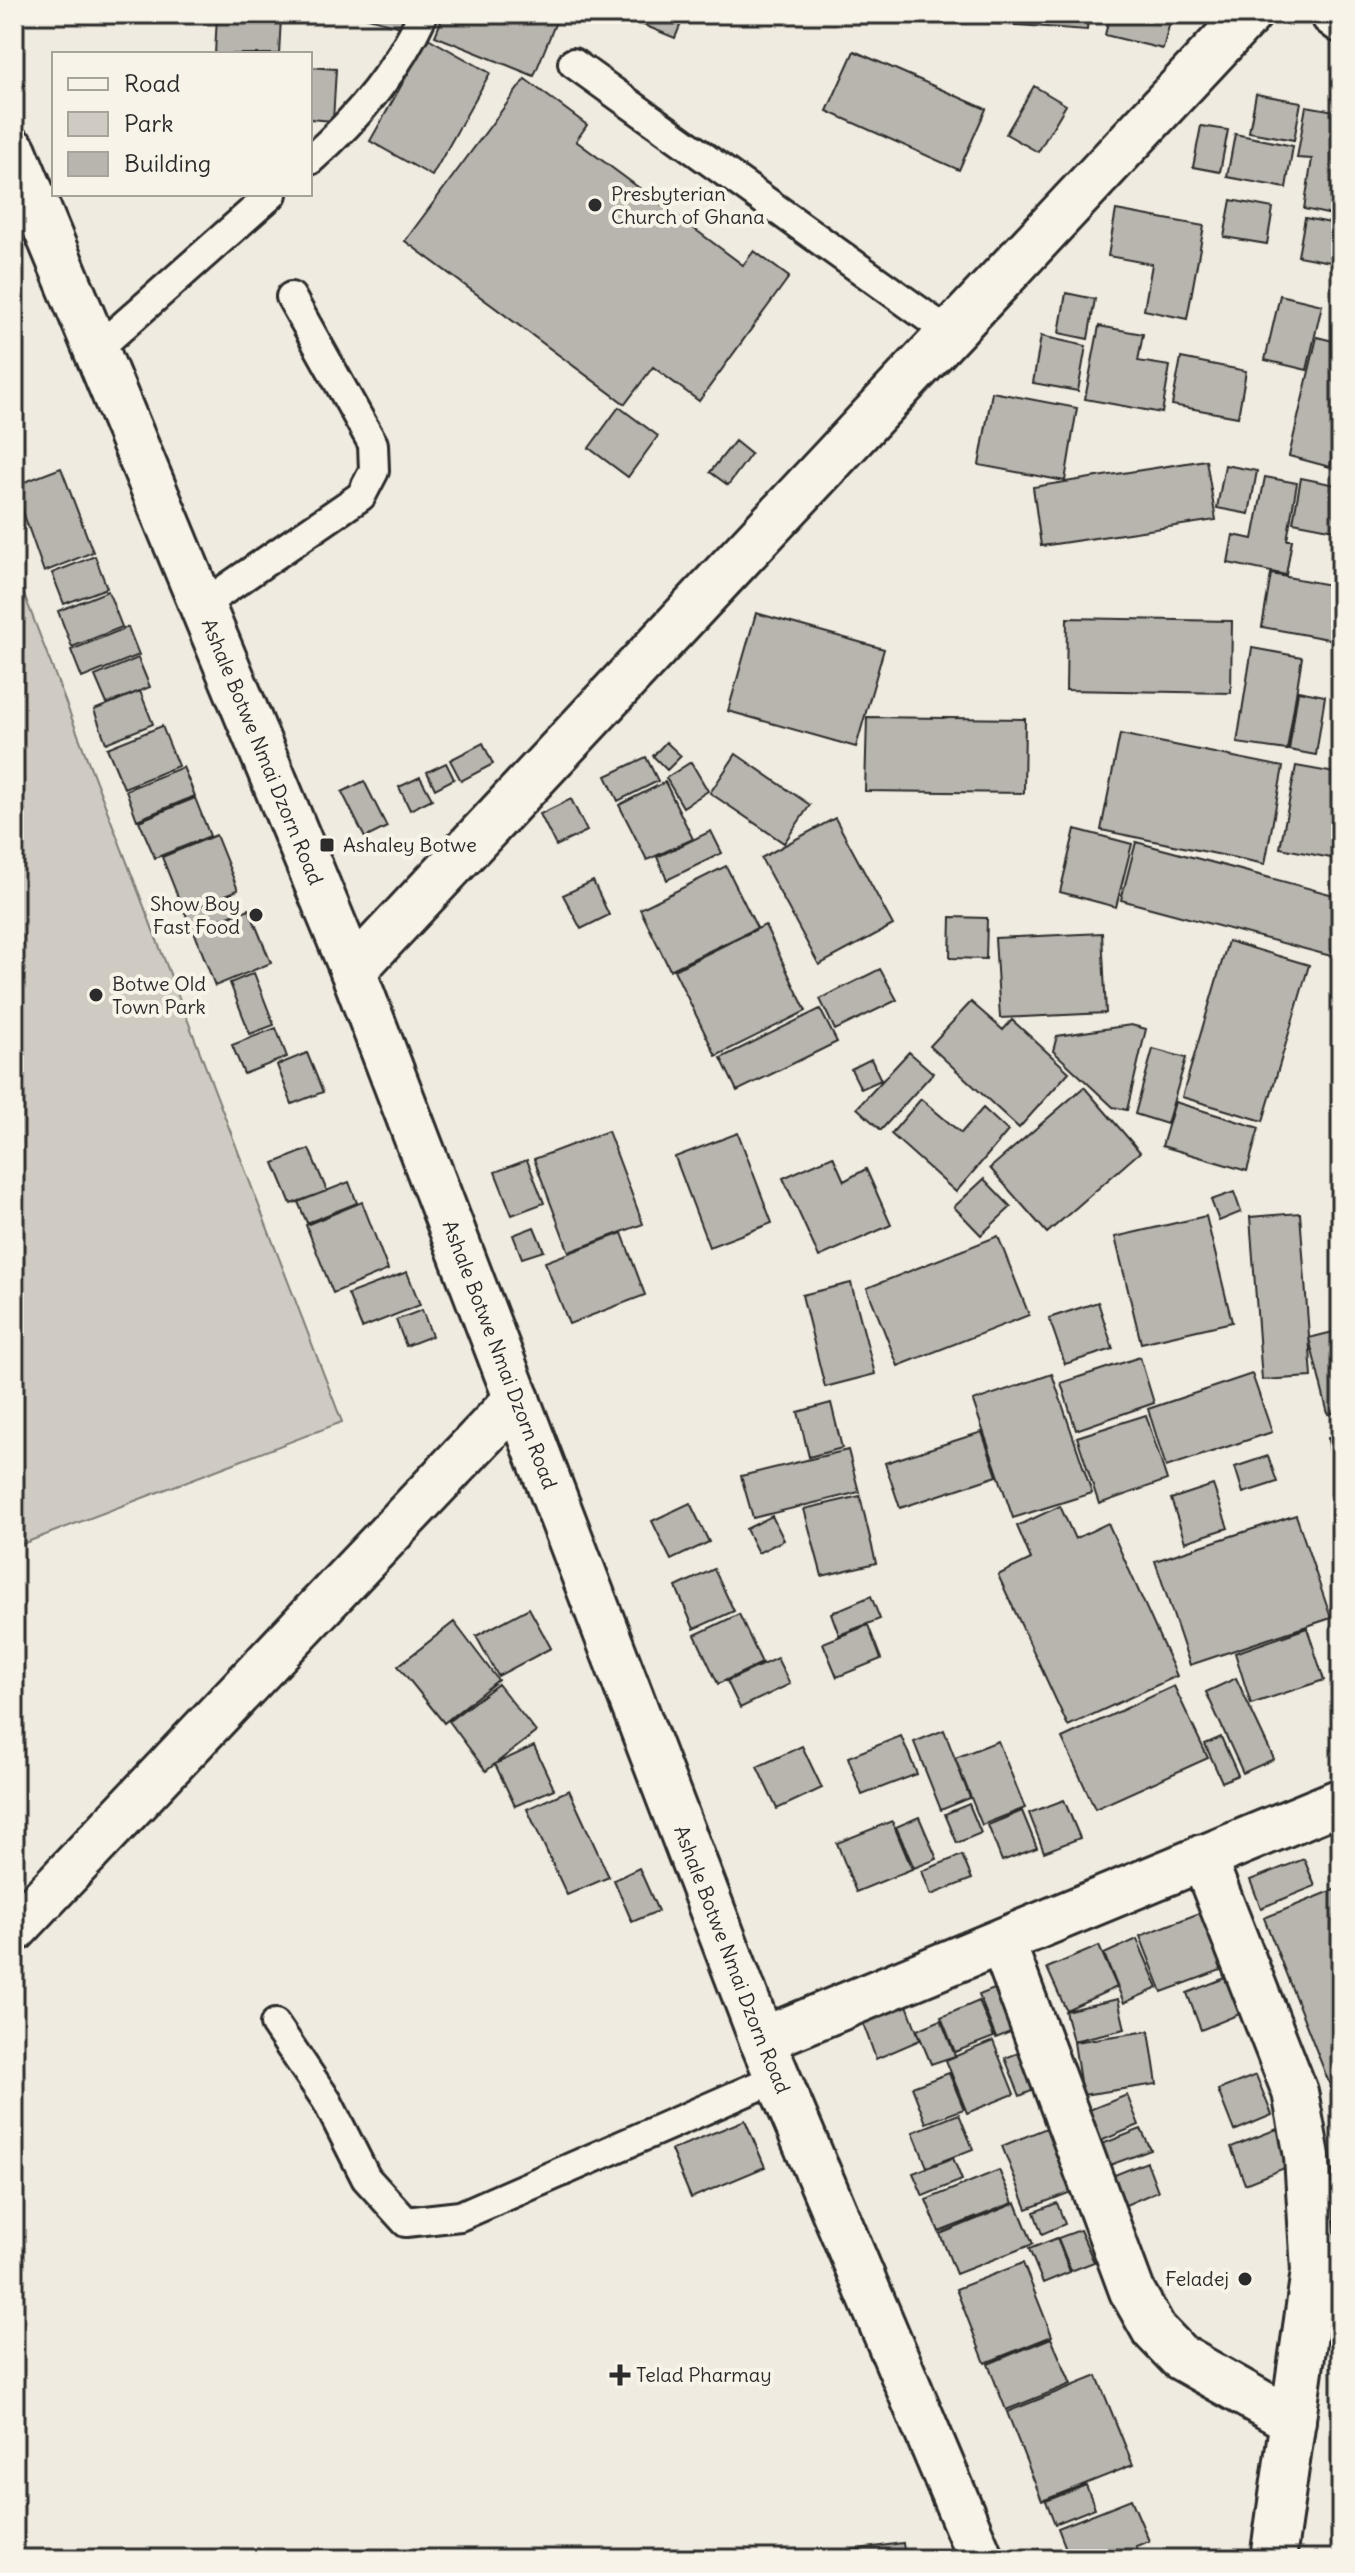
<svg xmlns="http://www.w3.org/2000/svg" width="1355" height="2573" font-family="Delius,sans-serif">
<rect width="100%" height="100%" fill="#efebe0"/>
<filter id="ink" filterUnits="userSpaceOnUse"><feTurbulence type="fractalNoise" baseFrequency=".0125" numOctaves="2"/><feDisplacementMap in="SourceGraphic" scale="16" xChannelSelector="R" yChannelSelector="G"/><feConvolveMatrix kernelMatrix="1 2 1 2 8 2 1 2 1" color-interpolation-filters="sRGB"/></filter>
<g filter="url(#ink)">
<path fill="#cfcbc2" stroke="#7d7b76" stroke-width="2" d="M14,568l328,854 -328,125z"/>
<path fill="#b8b5ae" stroke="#2b2b2b" stroke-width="2" d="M354,14h50l-3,13z
M444,14h115l-25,62 -99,-40z
M617,14h68l-10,24z
M988,14h100l-1,16 -99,-7z
M1110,14h62l-9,35 -58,-14z
M217,15l64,3 -2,36h-64z
M428,38l62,35 -58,103 -62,-35z
M854,51l132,58 -27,61 -132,-59z
M310,67l26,2 -3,52 -23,-2z
M525,79l62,46 -11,16 167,124 11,-14 35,26 -90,124 -46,-34 -28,37 -220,-163z
M1034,86l32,19 -28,47 -32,-18z
M1256,94l45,8 -7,38 -45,-8z
M1306,106l35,6v105l-37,-8 8,-50 -15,-1z
M1201,126l27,4 -8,42 -27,-5z
M1235,134l58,12 -7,42 -59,-11z
M1231,200l42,8 -6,36 -43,-7z
M1116,210l88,16 -17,93 -43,-9 8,-46 -44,-8z
M1305,218l36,7v39l-43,-8z
M1066,293l29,6 -7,40 -29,-6z
M1280,295l42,10 -15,65 -42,-10z
M1099,326l44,8 -5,27 32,5 -8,47 -77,-14z
M1041,336l45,10 -8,45 -45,-8z
M1317,337l24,6v77l-11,47 -41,-11z
M1181,358l65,13 -8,46 -66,-12z
M992,392l85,16 -12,73 -86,-16z
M619,407l39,29 -30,41 -39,-29z
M735,441l16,13 -23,31 -18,-13z
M1206,460l10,60 -175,26 -8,-59z
M1225,465l32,6 -8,43 -32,-6z
M61,468l32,84 -49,20 -30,-86z
M1265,477l32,6 -10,57h5l-6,35 -58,-12 5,-28 20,4z
M1301,478l40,8 -1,45 -47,-9z
M95,556l12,32 -43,16 -12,-31z
M1271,574l70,13 -7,53 -72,-13z
M108,591l14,36 -50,20 -14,-36z
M756,613l128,36 -28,98 -128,-36z
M1067,618l165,3 -1,72 -165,-3z
M128,627l11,28 -57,23 -11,-28z
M1252,648l50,9 -15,93 -50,-7z
M138,658l12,29 -43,17 -12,-28z
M140,691l13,33 -47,19 -12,-33z
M1298,691l27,5 -9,59 -27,-5z
M867,717l158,2 -1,74 -159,-2z
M162,726l16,40 -54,22 -17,-40z
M1120,734l163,33 -18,97 -164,-34z
M666,742l15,14 -14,14 -14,-14z
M483,743l10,21 -32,17 -11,-21z
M736,754l74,51 -26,38 -74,-50z
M646,757l12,24 -40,20 -12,-25z
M691,762l17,29 -25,16 -17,-29z
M446,763l8,16 -19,10 -8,-17z
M1296,766l45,8v86l-61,-12z
M183,767l12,29 -58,24 -11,-30z
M420,777l12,22 -22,11 -11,-23z
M364,781l23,46 -22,11 -23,-46z
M665,782l28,57 -46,21 -28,-55z
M195,798l15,38 -55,22 -16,-37z
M571,799l16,32 -31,15 -16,-32z
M835,818l58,107 -74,40 -58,-107z
M1075,829l57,15 -16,63 -56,-15z
M711,831l11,22 -55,27 -10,-23z
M216,835l22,55 -54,22 -22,-55z
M1136,842l205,55v18l-10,41 -210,-56z
M726,866l31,62 -87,42 -30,-61z
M593,881l16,34 -28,14 -18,-34z
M232,894l6,18 -46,19 -7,-19z
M249,909l22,54 -56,23 -21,-55z
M951,917l36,1 -1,41 -36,-1z
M765,925l41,86 -90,45 -42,-86z
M1102,933l4,80 -106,5 -5,-80z
M1228,941l81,24 -46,156 -81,-24z
M880,969l17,31 -62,30 -15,-31z
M254,973l20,52 -24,9 -20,-51z
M971,1002l32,28 9,-10 57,52 -50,56 -89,-82z
M820,1009l17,33 -100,49 -16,-33z
M1131,1025l15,4 -19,81 -14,-3 -60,-56 4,-15z
M276,1028l11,29 -43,17 -12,-29z
M1153,1049l33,9 -19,66 -32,-10z
M909,1052l24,21 -52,57 -24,-22z
M307,1053l16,39 -31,12 -15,-39z
M871,1059l10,21 -20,9 -10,-20z
M1084,1087l56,65 -93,81 -57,-65z
M921,1099l40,34 22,-25 25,23 -52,61 -65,-58z
M1175,1102l84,26 -12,43 -85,-25z
M608,1131l35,93 -74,28 -35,-93z
M738,1133l34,90 -63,24 -34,-90z
M309,1149l18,42 -36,13 -17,-41z
M833,1156l11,25 22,-12 25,56 -72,32 -36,-79z
M527,1160l17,43 -32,12 -17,-43z
M984,1179l27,28 -30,28 -27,-28z
M349,1182l8,21 -50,20 -9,-21z
M1234,1192l7,20 -22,9 -8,-21z
M362,1202l26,68 -55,23 -27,-68z
M1300,1213l12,164 -50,3 -12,-163z
M1206,1216l26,106 -91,21 -26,-106z
M534,1227l10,24 -22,7 -9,-23z
M622,1233l23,62 -76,29 -24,-62z
M998,1236l31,79 -131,51 -31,-78z
M407,1272l13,33 -58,23 -14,-34z
M851,1283l24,91 -50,13 -23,-92z
M1098,1302l15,47 -48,15 -16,-46z
M422,1310l10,26 -26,10 -10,-26z
M1341,1330v81l-13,3 -19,-76z
M1140,1357l14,46 -78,27 -15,-47z
M1052,1374l40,119 -79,25 -40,-117z
M1252,1374l20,58 -106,35 -18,-58z
M831,1403l11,45 -33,9 -11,-45z
M1146,1415l21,65 -68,24 -22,-67z
M982,1432l15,44 -97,32 -15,-45z
M1341,1436v103l-13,-101z
M848,1450l11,42 -106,26 -12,-42z
M1268,1456l9,26 -34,11 -8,-26z
M1213,1485l15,43 -43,14 -14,-43z
M860,1496l16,67 -54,13 -18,-67z
M690,1503l19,39 -38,18 -19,-39z
M1060,1506l15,33 33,-16 69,153 -109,50 -70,-151 33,-16 -14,-33z
M1296,1515l35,103 -141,47 -35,-104z
M772,1516l12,24 -26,13 -12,-24z
M714,1569l20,42 -40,18 -18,-42z
M871,1596l9,23 -41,16 -8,-22z
M529,1608l22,40 -53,28 -22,-40z
M739,1614l23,49 -44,21 -23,-49z
M454,1622l44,58 -54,43 -46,-57z
M868,1625l13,34 -44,18 -14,-34z
M1307,1628l17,52 -73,24 -16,-51z
M777,1658l13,26 -50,24 -13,-27z
M1236,1678l38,81 -31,14 -37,-81z
M498,1684l38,48 -50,39 -37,-50z
M1174,1686l34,72 -113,51 -33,-71z
M944,1730l26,68 -29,12 -27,-68z
M901,1736l16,38 -55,21 -14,-38z
M1221,1737l17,38 -16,7 -17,-38z
M998,1741l27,67 -43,17 -27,-67z
M534,1746l20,43 -39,17 -20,-42z
M802,1746l20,42 -45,21 -20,-42z
M569,1790l40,87 -42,18 -40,-86z
M1064,1800l16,38 -36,14 -15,-39z
M969,1804l12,29 -24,10 -12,-29z
M1022,1811l15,37 -35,13 -14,-36z
M919,1817l18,42 -23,9 -18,-41z
M892,1821l20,48 -56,23 -19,-49z
M962,1855l10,24 -41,16 -9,-24z
M1304,1859l11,27 -54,22 -11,-28z
M639,1868l19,43 -26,11 -18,-42z
M1341,1887v226l-77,-195z
M1215,1907l22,57 -75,28 -22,-56z
M1137,1939l21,49 -34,15 -20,-49z
M1099,1946l18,41 -51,23 -19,-42z
M1240,1972l14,36 -53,22 -14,-37z
M1004,1985l16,43 -24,10 -17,-43z
M1118,1999l7,30 -52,12 -8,-30z
M979,2001l15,36 -39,15 -14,-35z
M907,2005l13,35 -44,19 -13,-36z
M941,2020l14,36 -24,8 -14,-34z
M1149,2031l8,53 -75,11 -8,-53z
M993,2041l21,53 -47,19 -21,-53z
M1029,2049l14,37 -23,10 -15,-38z
M949,2073l15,36 -38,14 -14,-36z
M1256,2075l16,40 -38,16 -16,-41z
M1127,2095l12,30 -43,18 -12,-31z
M959,2114l14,35 -46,18 -14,-35z
M745,2120l20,47 -74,31 -20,-48z
M1049,2127l25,64 -47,18 -25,-63z
M1141,2129l10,21 -41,15 -8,-21z
M1277,2129l15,36 -47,19 -14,-37z
M953,2158l9,22 -39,16 -10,-23z
M1147,2162l11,29 -39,17 -12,-30z
M999,2170l14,33 -74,29 -13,-32z
M1016,2203l17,41 -77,30 -16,-40z
M1057,2203l8,21 -23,10 -8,-22z
M1080,2230l14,32 -23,9 -13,-33z
M1057,2238l13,34 -27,11 -14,-34z
M1023,2263l29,73 -67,27 -29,-74z
M1341,2273v42l-9,-40z
M1051,2338l20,46 -65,26 -18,-46z
M1097,2376l36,89 -91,36 -35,-89z
M1086,2485l9,23 -40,16 -9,-23z
M1131,2499l18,42 -13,5 5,13h-71l-12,-31z
M903,2543l2,16h-118z"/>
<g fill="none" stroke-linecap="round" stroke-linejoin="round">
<defs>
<path id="service" d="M573,63l375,269
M310,160c47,-41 87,-89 113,-146
M96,350l176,-156
M201,606l160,-110 13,-25 -1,-27 -82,-147
M275,2024l52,77 39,77 40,44 54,-6 319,-139"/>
<path id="minor" d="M1333,14l8,6
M353,971l896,-957
M1203,1857l92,235 12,64 7,115 -41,288
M14,1930l503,-531
M1002,1941l130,350 22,39 26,27 113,64
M762,2040l579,-239"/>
<g id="secondary">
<path id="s1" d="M14,151l339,820 409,1069 219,519"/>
</g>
</defs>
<use href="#service" stroke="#2b2b2b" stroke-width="34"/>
<use href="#minor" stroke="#2b2b2b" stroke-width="50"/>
<use href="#secondary" stroke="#2b2b2b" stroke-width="50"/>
<use href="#service" stroke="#f7f3e8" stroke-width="28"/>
<use href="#minor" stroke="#f7f3e8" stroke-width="44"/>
<use href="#secondary" stroke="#f7f3e8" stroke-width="44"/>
</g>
</g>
<g fill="#2b2b2b" stroke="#f7f3e8" stroke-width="3">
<circle cx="595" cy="205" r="8"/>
<rect x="319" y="837" width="16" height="16" rx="4"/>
<circle cx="256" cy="915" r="8"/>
<circle cx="96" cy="995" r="8"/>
<circle cx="1245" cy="2279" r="8"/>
<path d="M616 2363h8v8h8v8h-8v8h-8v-8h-8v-8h8z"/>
</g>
<g text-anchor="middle" stroke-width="8" stroke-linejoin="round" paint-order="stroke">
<g font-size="20" fill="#2b2b2b" stroke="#f7f3e8" text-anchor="start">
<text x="611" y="201">Presbyterian<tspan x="611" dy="23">Church of Ghana</tspan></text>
<text x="343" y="852">Ashaley Botwe</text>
<text x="240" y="911" text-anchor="end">Show Boy<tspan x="240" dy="23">Fast Food</tspan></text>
<text x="112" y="991">Botwe Old<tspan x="112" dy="23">Town Park</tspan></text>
<text x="1229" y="2286" text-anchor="end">Feladej</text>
<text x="636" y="2382">Telad Pharmay</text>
</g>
<g font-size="20" fill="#2b2b2b" stroke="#f7f3e8">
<text dy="7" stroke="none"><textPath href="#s1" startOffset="650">Ashale Botwe Nmai Dzorn Road</textPath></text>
<text dy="7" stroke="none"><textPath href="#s1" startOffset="1298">Ashale Botwe Nmai Dzorn Road</textPath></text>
<text dy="7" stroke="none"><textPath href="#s1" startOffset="1946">Ashale Botwe Nmai Dzorn Road</textPath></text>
</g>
</g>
<rect width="1355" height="2573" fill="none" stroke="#f7f3e8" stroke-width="48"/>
<rect x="24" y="24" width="1307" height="2525" fill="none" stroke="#2b2b2b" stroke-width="3" filter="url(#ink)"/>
<rect x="52" y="52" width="260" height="144" fill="#f7f3e8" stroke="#a5a39c" stroke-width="2"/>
<rect x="68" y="78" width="40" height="12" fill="#f7f3e8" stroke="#a5a39c" stroke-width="2"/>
<text x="124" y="92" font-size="24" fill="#2b2b2b">Road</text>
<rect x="68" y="112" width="40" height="24" fill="#cfcbc2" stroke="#a5a39c" stroke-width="2"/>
<text x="124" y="132" font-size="24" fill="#2b2b2b">Park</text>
<rect x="68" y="152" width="40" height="24" fill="#b8b5ae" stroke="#a5a39c" stroke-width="2"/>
<text x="124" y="172" font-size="24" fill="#2b2b2b">Building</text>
</svg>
